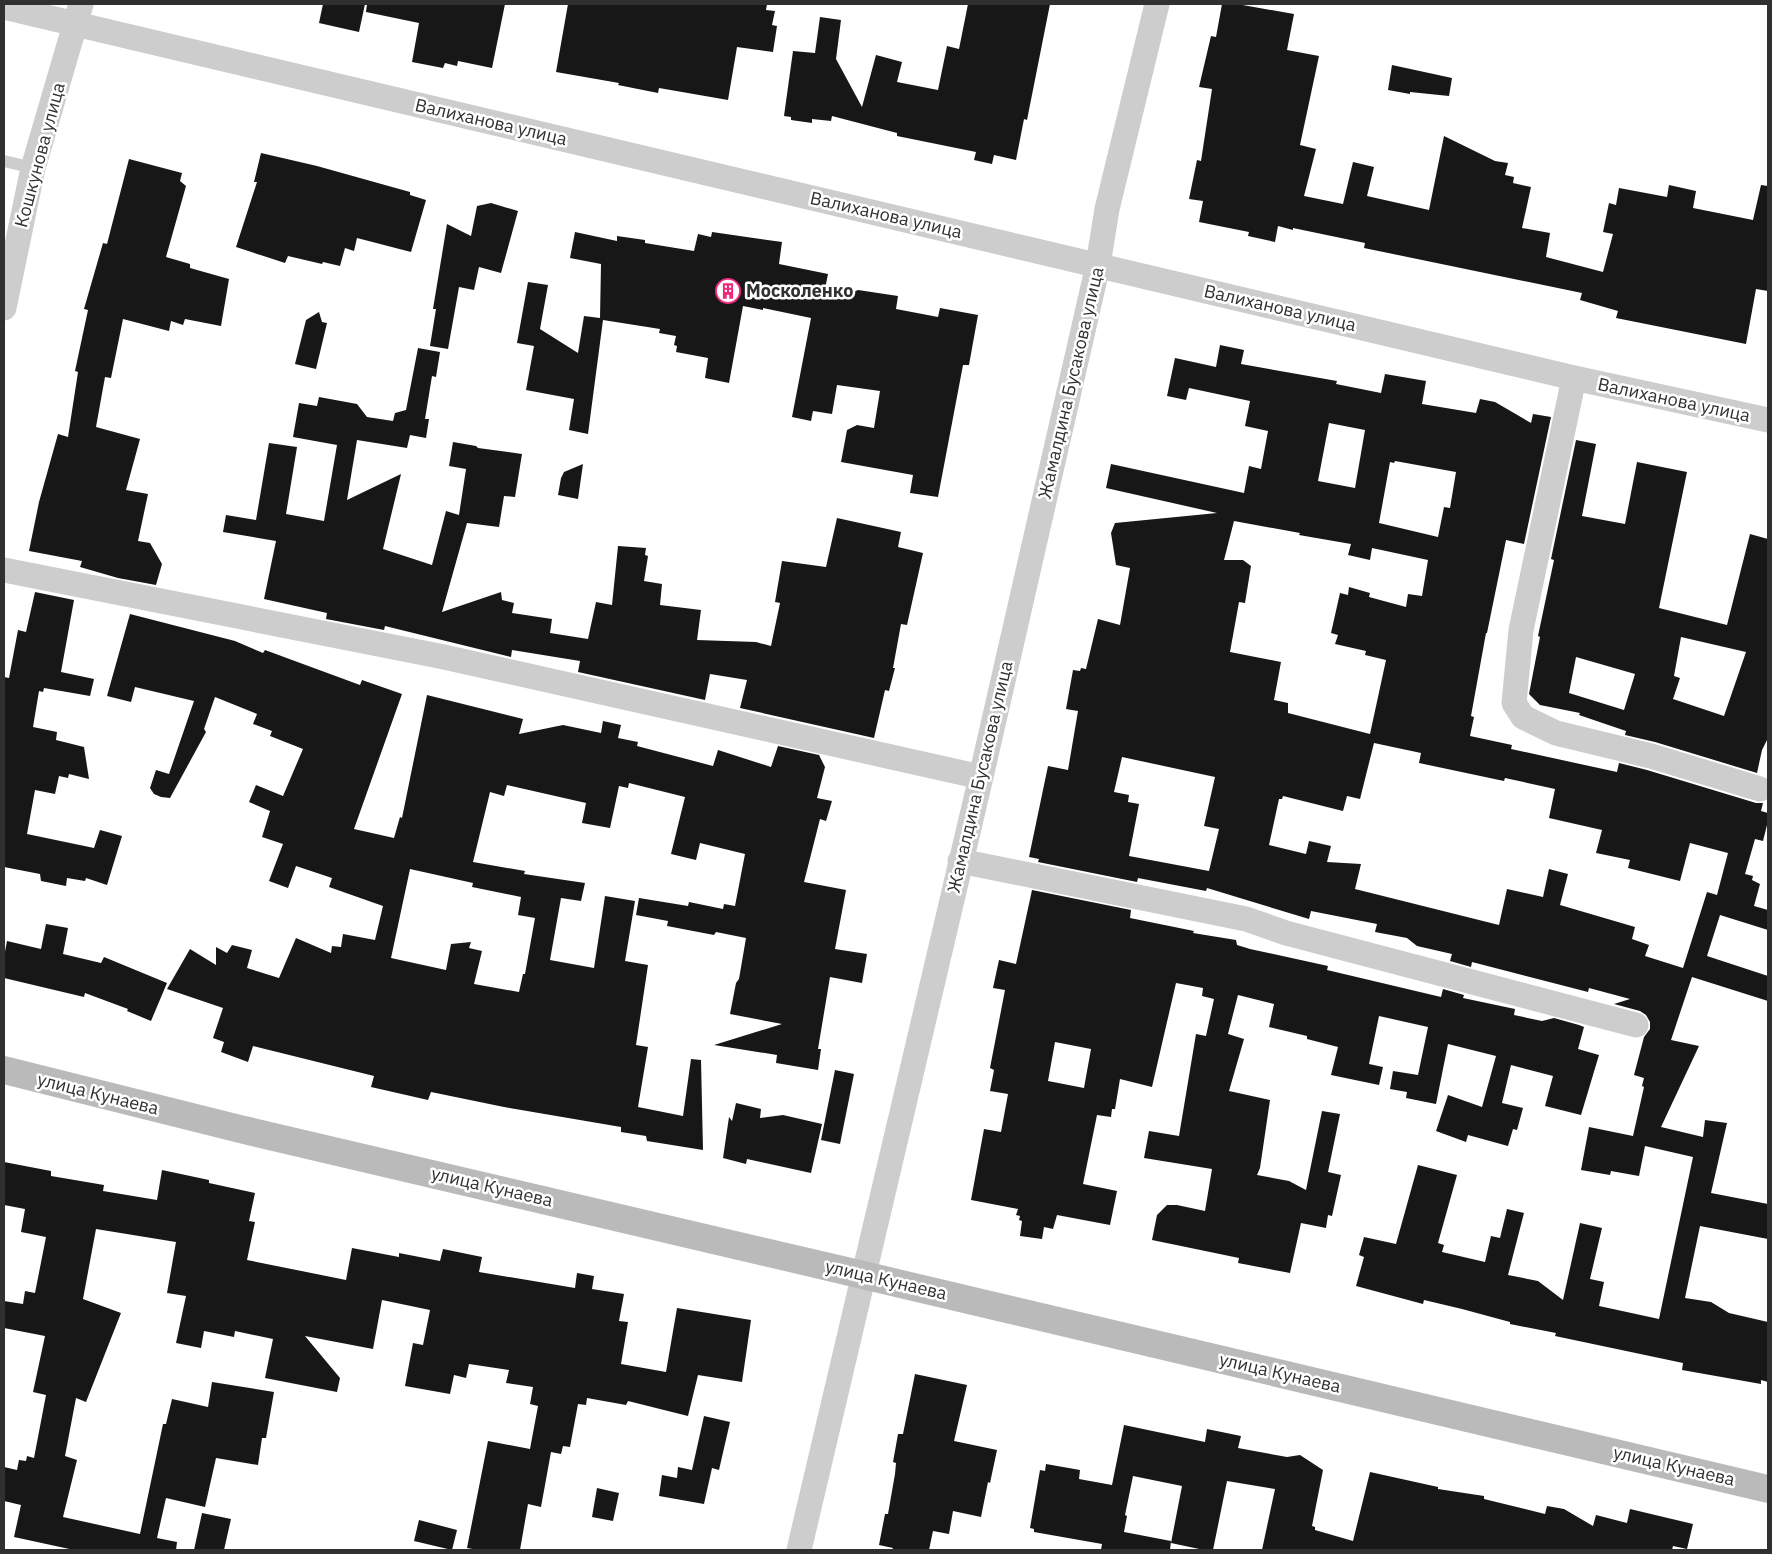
<svg xmlns="http://www.w3.org/2000/svg" width="1772" height="1554" font-family="'IBM Plex Sans',sans-serif">
<rect width="100%" height="100%" fill="#fff"/>
<path fill="#171717" fill-rule="evenodd" d="M323,4h42l-6,28 -40,-9z
M367,4h138l-13,64 -34,-7 -1,5 -12,-3 -2,5 -31,-6 7,-39 -53,-11z
M568,4h199l-1,6 9,1 -3,14 5,1 -4,26 -36,-5 -9,53 -69,-12 -1,5 -40,-8 1,-2 -63,-11z
M968,4h82l-23,116 -3,-1 -8,41 -22,-5 -2,9 -18,-4 2,-8 -79,-16v-3l-65,-17 -1,5 -19,-2v4l-21,-3v-3l-7,-1 9,-65 22,2 5,-36 21,3 -5,39 26,48 14,-52 26,7 -5,20 41,8 9,-44 12,3z
M1222,4h15l57,10 -7,36 32,6 -19,89 16,4 -12,47 39,8 10,-42 21,5 -7,29 62,14 15,-74 51,25 13,2 -3,12 9,2 -1,6 18,4 -9,41 28,5 -4,24 57,15 10,-38 -10,-2 6,-29 7,2 3,-17 48,9 2,-12 27,6 -3,17 60,12 8,-35 7,1v105l-12,-2 -10,55 -130,-26 2,-7 -38,-11 2,-7 -218,-45 1,-5 -72,-15v2l-15,-4 -3,16 -27,-6 1,-4 -50,-10 4,-21 -14,-2 8,-39 4,1 11,-72 -13,-2 12,-51 5,1z
M1392,65l60,13 -3,18 -39,-4v2l-22,-4z
M261,153l56,13 93,26v3l16,5 -15,52 -54,-14 -3,13 -9,-3 -5,18 -17,-4 -1,2 -34,-8 -3,7 -49,-16 21,-65h-3z
M129,159l53,14 -2,8 6,5 -20,71 24,7v4l39,11 -8,47 -36,-7 -2,6 -12,-4 -2,10 -46,-12 -12,59 -6,-1 -9,50 44,12 -14,51 22,4 -10,47 12,2 12,21 -6,21 -38,-7 -38,-11 2,-6 -53,-10 10,-49 19,-68 10,3 10,-65 -3,-1 13,-61 -4,-1 19,-66 4,1z
M491,203l27,8 -17,62 -22,-6 -5,23 -15,-3 -11,62 -18,-3 6,-37h-3l14,-85 24,12 6,-30z
M575,232l42,9v-5l28,4v3l49,8 4,-17 13,3 1,-5 70,10 -3,22 49,10 -3,15 26,4 7,-3 40,6 -2,13 42,8 2,-9 38,7 -9,50h-6l-25,132 -28,-4 3,-18 -72,-13 6,-32 10,-5 17,3 6,-37 -43,-6 -5,29 -19,-3 -2,10 -19,-4 19,-99 -48,-10v2l-20,-4 -14,77 -24,-5 3,-20 -32,-6 1,-6 -3,-1 2,-9 -17,-3 1,-4 -57,-9 -15,114 -19,-4 5,-31 -48,-9 8,-44 -17,-3 11,-61 20,3 -8,44 38,24 6,-37 16,2 1,-54 -31,-6z
M319,312l3,10 5,1 -11,46 -21,-5 11,-44z
M1220,345l24,5 -3,14 96,17 -1,3 45,9 4,-19 41,7 -4,23 54,9 4,-14 15,3 36,21 2,-9 18,3 -27,127 -18,-4 -19,93h-1l-15,83 3,1 -4,19 42,9 -1,4 106,23 2,-9 28,7 109,33h7l-2,8 7,2v8l-5,20 -8,-2 -10,35 8,2 -1,4 8,4 -6,22 14,4v20l-48,-15 -13,41 61,20v25l-76,-24 -21,63 28,6 -38,81 42,10 2,-17 22,3 -16,70 57,11v35l-68,-13 -15,72 26,4 18,11 39,9v60l-7,-2v4l-79,-14 1,-7 -128,-27 1,-3 -46,-9v-2l-48,-13 -38,-9 -1,4 -67,-18 8,-29 -5,-2 5,-18 32,7 22,-79 39,10 -19,68 6,2 -2,7 43,10 6,-26 9,2 7,-29 17,4 -16,62 30,6 25,19 17,-77 22,5 -12,51 14,3 -5,24 60,13 34,-162 -48,-11 -6,30 -28,-5 -1,4 -29,-5 8,-43 44,9 11,-49 -2,-1 2,-8 -10,-3 10,-38 6,-8v-7l-4,-7 -6,-4 -26,-7 16,-5 -41,-11 -1,4 -116,-30 -1,5 -21,-6 2,-7 -35,-8 -10,-8 -32,-6 2,-8 -66,-13 -2,8 -102,-31 -1,3 -68,-13 -1,4 -99,-20 1,-3 -10,-2 19,-91 20,4 10,-59 -12,-2 7,-39 7,1 1,-3 5,1 12,-50 22,6 10,-57 -14,-3 -5,-32 4,-10 102,-10 -111,-25 5,-24 133,29 5,-27 12,3 7,-38 -23,-5 5,-25 -61,-13 -3,12 -19,-4 8,-38 41,9zM1329,423l36,7 -10,58 -37,-7zM1395,461l61,11 -6,36 -6,-1 -6,30 -59,-14 11,-61 4,1zM1234,521l66,12 -1,2 52,9 -3,11 22,5 2,-12 56,12 -6,36 -14,-2 -2,13 -37,-10 1,-4 -21,-6 -1,8 -8,-2 -9,40 7,2 -3,9 31,7 -1,4 21,5 -16,74 -82,-21v-10l-14,-3 7,-38 -51,-10 9,-50 6,1 6,-37 -8,-6h-19zM1374,743l47,10 -2,10 85,18 1,-3 50,11 -6,29 53,12 -6,23 34,7 -2,8 52,13 10,-38 38,10 -11,42 -10,-3 -24,76 -38,-12 4,-11 -17,-6 3,-12 -75,-22 8,-31 -19,-5 -6,28 -36,-8 -8,36 -144,-36 6,-25 -34,-2 4,-16 -22,-5 -3,13 -37,-9 10,-46h3l1,-3 60,15 4,-15 13,3zM1122,757l93,20 -11,49 15,3 -10,42 -80,-15 10,-52 -11,-2 1,-7 -15,-3z
M418,348l22,4 -4,25 -4,-1 -7,43h4l-3,19 -16,-3 -3,13 -50,-8 -10,60 54,-26 -18,75 49,16 14,-54 13,4 7,-46 -17,-3 4,-24 23,4 2,2 44,6 -7,43 -11,-1 -5,31 -32,-4 -25,89 59,-20 1,8 12,3 -2,10 40,6 -2,14 38,6 8,-37 16,3 6,-59 28,2 -1,7 3,1 -4,25 18,3 -2,21 41,5 -4,30 59,2 15,4 9,-43 -5,-1 7,-41 44,6 11,-49 64,14 -3,15 25,6 -16,72 -6,-1 -8,44h2l-6,23 -4,-1 -11,48 -134,-30 7,-28 -37,-6 -5,26 -127,-28 2,-11 -68,-11 -1,7 -126,-31 -1,4 -58,-11 1,-6 -63,-14 12,-58 -53,-9 3,-17 30,5 13,-77 28,4 -11,67 38,7 13,-76 -44,-8 6,-34 18,3 2,-9 38,7 10,13 26,4 2,-8 11,-3z
M1576,440l20,4 -14,72 43,8 12,-62 50,10 -28,136 68,17 23,-91 18,5v199l-6,12 -5,23 -102,-31 -30,-7 1,-4 -47,-16 1,-2 -40,-8 -11,-11 11,-57 -2,-1 16,-76 -3,-1zM1681,637l65,15 -22,64 -51,-17 7,-21 -6,-2zM1576,657l59,17 -11,36 -55,-17z
M583,464l-5,35 -20,-4 3,-17 3,-6z
M35,592l39,8 -13,72 33,7 -4,17 -46,-8 -1,4 -4,-1 -6,36 24,5 -1,8 28,7 5,32 -20,-5 -1,4 -9,-2 -4,18 -20,-4 -8,44 67,14 6,-18 22,6 -15,49 -21,-7 -1,3 -18,-3 -1,8 -25,-5 -1,-7 -36,-7v-190l5,1 9,-48 8,2z
M130,614l105,27 28,12 2,-3 95,35 2,-5 40,14 -48,135 40,9 6,-21 2,1 25,-123 96,24 -4,15 44,-9 38,8 2,-12 18,4 -3,13 20,4 -1,4 76,20 5,-16 53,17 7,-21 41,9 6,12 -8,31 15,3 -6,20 -6,-2 -16,63 42,8 -11,59 32,5 -5,29 -32,-6 -12,72h3l-3,21 -42,-7 1,-8 -63,-10 68,-21 -52,-10 6,-31 3,-4 7,-41 -30,-6 -2,3 -47,-9 1,-5 -32,-6 3,-17 49,8 1,-4 34,7 1,-5 11,2 10,-52 -45,-11 -4,17 -25,-6 14,-57 -56,-14 -1,5 -9,-2 -9,42 -28,-5 4,-20 -79,-18 -3,11 -14,-4 -17,70 52,9 -1,3 61,9 -4,18 -20,-3 -11,62 44,8 11,-72 30,5 -10,60 23,4 -12,80 12,2 -10,60 45,9 8,-57 10,1 2,90 -56,-9 -1,-5 -25,-4v-5l-117,-20 -73,-15 -3,8 -57,-13 3,-11 -121,-30 -5,16 -27,-10 3,-10 -11,-4 10,-30 -56,-19 23,-40 26,16v-18l11,6 5,-8 20,5 -5,18 32,10 17,-40 35,15 1,-7 9,1 2,-13 32,6 8,-34 -54,-19 3,-9 -36,-12 -8,22 -19,-7 14,-37 -21,-7 8,-26 -21,-9 7,-17 27,11 20,-47 -33,-13 2,-5 -19,-7 4,-10 -42,-17 -11,32 2,3 -36,66 -9,-1 -7,-3 -4,-6 6,-18 13,4 25,-73 -59,-14 -4,15 -24,-6zM410,869l63,14 -1,4 49,10 -3,18 17,3 -10,56h-2l-4,18 -45,-8 8,-33 -13,-3 2,-6 -20,2 -5,26 -55,-12z
M1032,890l99,20 -1,8 64,13 -1,2 43,7 1,5 13,4 78,17 -1,4 114,27 2,-8 21,6 -1,3 52,11 -1,6 28,6 12,-3 25,7 5,2 -6,22 21,6 -18,60 -36,-9 8,-30 -42,-11 -9,38 21,5 -6,22 -4,-1 -5,17 -40,-11 -2,7 -30,-11 12,-36 34,12 14,-51 -48,-12 -12,60 -30,-6 1,-6 -17,-3 3,-18 25,4 10,-48 -49,-11 -10,48 14,3 -4,18 -48,-10 7,-28 -31,-8v-3l-38,-9 5,-23 -36,-9 -10,39 16,5 -15,52 41,9 -10,68 -3,7 32,6 17,9 16,-79 18,3 -12,58 13,3 -9,41 -4,-1 -2,13 -25,-5 -11,50 -52,-10 1,-5 -87,-18 5,-25 10,-10h10l28,6 7,-42 -68,-11 5,-27 30,5 17,-102 10,2 8,-37 -12,-3 1,-8 -27,-5 -24,104 -32,-8 -5,30h-3l-1,8 -14,-2 -14,69 34,7 -7,34 -53,-10 -4,14 -9,-2 -2,12 -22,-3 2,-15 -3,-1 1,-4 -4,-1 2,-6 -47,-9 13,-71 17,3 7,-38 -18,-3 4,-21 -4,-2 15,-78 -12,-2 6,-28 17,4zM1055,1042l36,7 -7,39 -36,-7z
M46,924l22,4 -5,26 38,9 3,-6 63,26 -16,38 -24,-10 1,-2 -43,-16 -1,4 -80,-19v-21l3,-16 34,8z
M835,1070l19,4 -14,70 -19,-4z
M736,1103l25,6 -1,9 23,-3 39,9 -11,49 -64,-14 -1,5 -23,-6 6,-41 3,4z
M4,1162l47,9v5l53,9 -1,6 54,9 5,-30 47,10v3l46,10 -6,28 6,1 -8,38 99,20 6,-32 47,9v-4l41,8 3,-12 39,8 -3,15 96,16 2,-15 17,3 -2,13 32,5 -5,27 9,1 -7,42 45,8 11,-64 74,12 -9,62 -44,-7 -10,41 -60,-15 -2,4 -39,-7 -1,7 -8,-1 -8,43 -7,-1 -2,8 -10,-2 -10,55 -13,-3 -8,46h-42l-11,-2 21,-107 42,8 8,-43 -8,-2 3,-17 -27,-4 3,-13 -40,-6 -3,14 -12,-3 -4,19 -45,-8 8,-43 10,2 7,-35 -48,-10 -9,49 -68,-13 35,42 -3,14 -72,-14 8,-39 -38,-8 -1,6 -30,-6 -3,17 -25,-5 10,-47 -19,-3 9,-51 -80,-13 -13,70 38,14 -35,89 -10,-4 -11,58 12,4 -14,57 77,17 23,-110h3l6,-25 36,8 4,-25 62,10 -8,46h-4l-4,27 -42,-7 -11,49 -39,-9 -9,40 20,4 -1,8h-102l-60,-13 7,-32 -17,-4v-34l13,3 2,-10 7,1 1,-5 7,2 12,-63 -13,-3 12,-56 -41,-8v-27l19,3 2,-13 10,2 11,-56 -25,-5 4,-23 -21,-4z
M915,1374l52,11 -13,56 43,9 -7,33 -2,-1 -7,35 -28,-6 -4,23 -16,-3 -4,19h-37l1,-2 -14,-3 6,-31h3l7,-40 1,-11 -3,-1 5,-28h5z
M704,1416l26,6 -11,48 -7,-2 -8,36 -45,-8 3,-21 15,3 1,-11 14,3z
M1124,1425l81,17 2,-13 34,7 -3,12 49,9 13,-2 23,15 -11,56 3,1v3l38,11 17,-69 68,15v2l46,7v3l61,15 2,-8 17,3 29,17 3,-11 31,8 3,-14 63,15 -6,25 -14,-3 -1,4h-410l13,-61 -48,-8 -14,69h-9l-33,-7 11,-57 -49,-10 -8,39 2,1 -3,16 47,9 -1,9h-69l1,-6 -68,-12v-3l-4,-1 10,-58 5,1 1,-7 34,6 -1,9 33,6z
M597,1488l22,5 -6,28 -21,-4z
M202,1513l29,6 -7,31h-30z
M419,1520l38,10 -5,20 -38,-9z"/>
<g fill="none" stroke-linecap="round" stroke-linejoin="round">
<path stroke="#cdcdcd" stroke-width="12" d="M4,161l29,7"/>
<path stroke="#cdcdcd" stroke-width="25" d="M4,7l1570,371 194,42
M4,308l29,-140 48,-164
M1574,378l-53,252 -7,73 9,14 33,16 95,23 109,33
M4,570l440,87 537,120
M960,861l286,58 40,14 350,92
M799,1550l182,-773 117,-512 9,-56 50,-205"/>
<path stroke="#bababa" stroke-width="28" d="M4,1070l236,59 623,146 905,214"/>
</g>
<defs>
<symbol id="building-ring" viewBox="-11 -11 22 22"><circle r="9.5" fill="#fff" stroke="#f0287d" stroke-width="1.5"/><path d="M-4-6H4V6H1V3H-1V6H-4ZM-2.5-4.3h1.7v1.8h-1.7ZM.8-4.3h1.7v1.8H.8ZM-2.5-1h1.7V.8h-1.7ZM.8-1h1.7V.8H.8Z" fill="#f0287d"/></symbol>
</defs>
<g fill-rule="evenodd">
<use href="#building-ring" x="714" y="277" width="28" height="28"/>
</g>
<g text-anchor="middle" stroke-width="5" stroke-linejoin="round" paint-order="stroke">
<g font-size="18" fill="#303030" stroke="#fff">
<text transform="translate(491 122) rotate(13)" y="6">Валиханова улица</text>
<text transform="translate(40 155) rotate(-75)" y="6">Кошкунова улица</text>
<text transform="translate(886 215) rotate(13)" y="6">Валиханова улица</text>
<text transform="translate(1280 308) rotate(13)" y="6">Валиханова улица</text>
<text transform="translate(1071 383) rotate(-77)" y="6">Жамалдина Бусакова улица</text>
<text transform="translate(1674 400) rotate(12)" y="6">Валиханова улица</text>
<text transform="translate(980 777) rotate(-77)" y="6">Жамалдина Бусакова улица</text>
<text transform="translate(98 1094) rotate(14)" y="6">улица Кунаева</text>
<text transform="translate(492 1187) rotate(13)" y="6">улица Кунаева</text>
<text transform="translate(886 1280) rotate(13)" y="6">улица Кунаева</text>
<text transform="translate(1280 1373) rotate(13)" y="6">улица Кунаева</text>
<text transform="translate(1674 1466) rotate(13)" y="6">улица Кунаева</text>
</g>
<g font-size="18" font-weight="bold" fill="#303030" stroke="#fff" text-anchor="start">
<text x="746" y="297">Москоленко</text>
</g>
</g>
<rect width="1772" height="1554" fill="none" stroke="#303030" stroke-width="10"/>
</svg>
